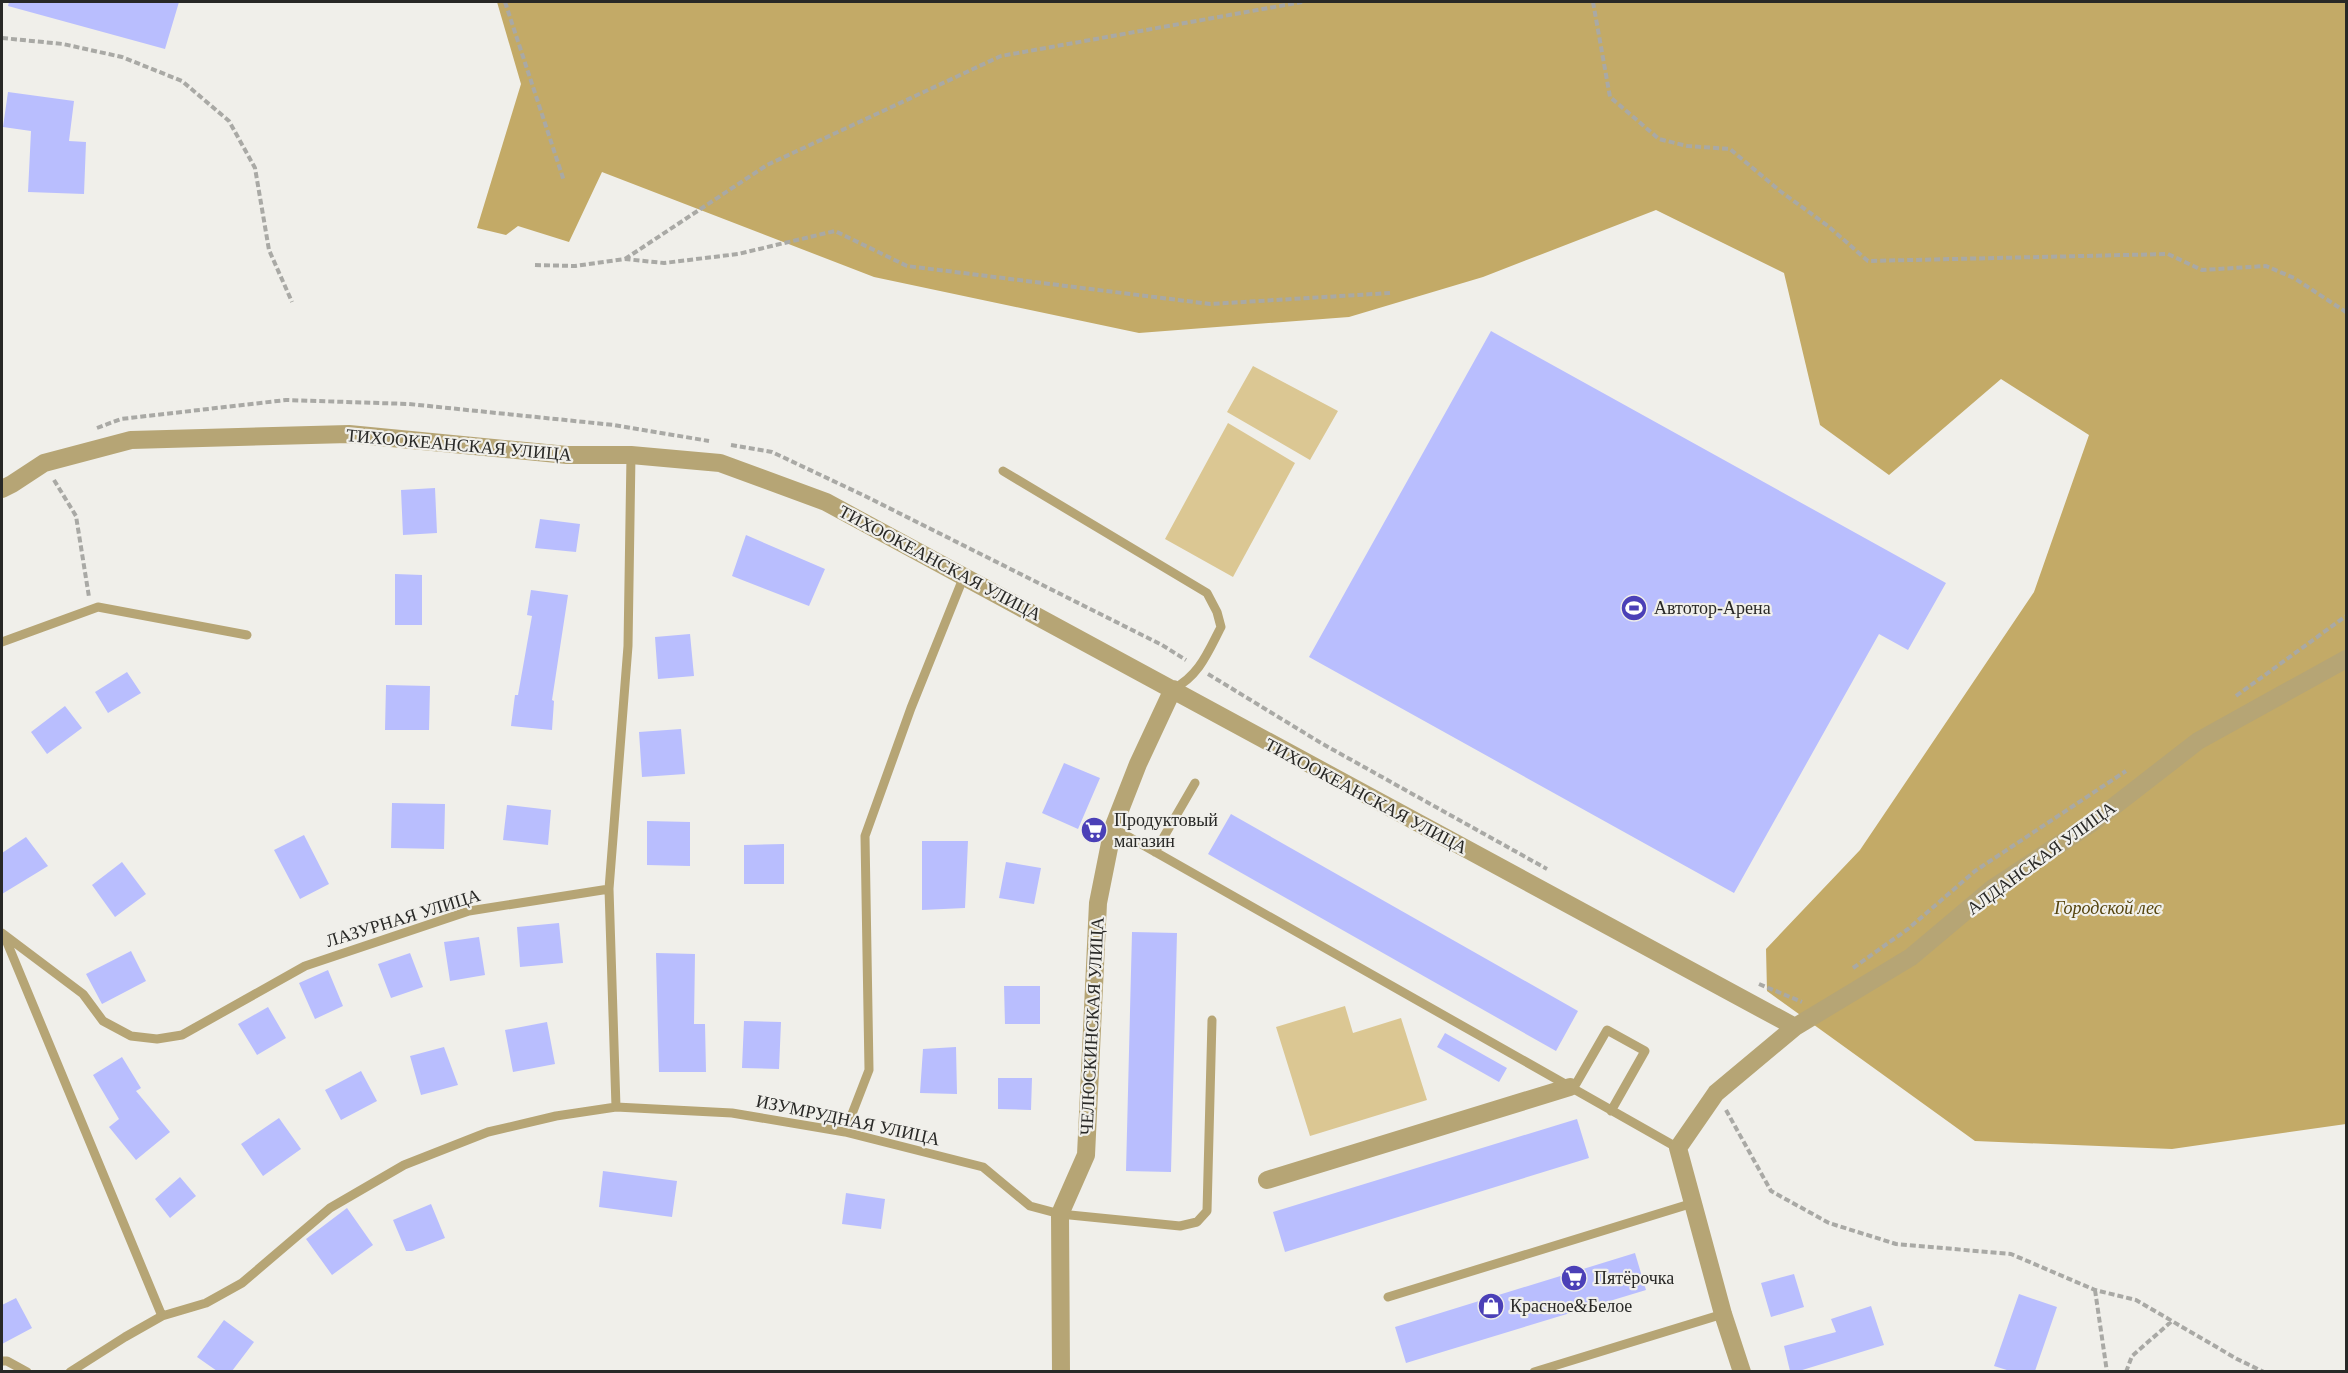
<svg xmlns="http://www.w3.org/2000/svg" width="2348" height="1373" font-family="Georgia,serif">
<rect width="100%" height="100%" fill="#f0efea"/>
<path fill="#dbc793" d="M1253,366l85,45 -28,49 -83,-48z
M1228,423l67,40 -62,114 -68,-38z
M1345,1006l8,27 48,-15 26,82 -117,36 -34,-109z"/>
<path fill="#c3aa67" d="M497,2h1849v1122l-174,25 -197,-8 -208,-150 -1,-42 94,-99 174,-258 55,-157 -88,-56 -112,96 -69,-50 -36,-152 -128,-63 -173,67 -134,40 -210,16 -265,-56 -272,-105 -33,70 -51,-16 -12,9 -29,-7 44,-144z"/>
<path fill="#b9befe" d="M9,2h170l-14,47 -157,-43z
M8,92l66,9 -5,40 17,1 -2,52 -56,-2 3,-61 -28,-4z
M1491,331l455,252 -38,67 -29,-16 -145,259 -425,-236z
M435,488l2,45 -34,2 -2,-45z
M540,519l40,5 -4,28 -41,-4z
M746,535l79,34 -16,37 -77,-30z
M395,574l27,1v50h-27z
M531,590l37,5 -16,105 2,1 -2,29 -41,-4 4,-31h3l14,-79 -5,-1z
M690,634l4,42 -36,3 -3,-42z
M127,672l14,21 -33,20 -13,-21z
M386,685l44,1 -1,44h-44z
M65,706l17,22 -35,26 -16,-22z
M681,729l4,45 -43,3 -3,-45z
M1064,763l36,15 -22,51 -36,-16z
M392,803l53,1 -1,45 -53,-1z
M507,805l44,5 -3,35 -45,-5z
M1231,814l347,197 -22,40 -348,-197z
M647,821l43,1v44l-43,-1z
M304,835l25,49 -29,15 -26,-49z
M26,837l22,29 -46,28v-41z
M922,841h46l-3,67 -43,2z
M784,844v40h-40v-39z
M122,862l24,32 -31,23 -23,-32z
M1006,862l35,6 -7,36 -35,-6z
M559,923l4,40 -43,4 -3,-40z
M1132,932l45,1 -6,239 -45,-1z
M479,937l6,38 -35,6 -6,-39z
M131,951l15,30 -44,23 -16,-30z
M410,953l13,34 -32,11 -13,-34z
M656,953l39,1 -1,70h11l1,48h-47z
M328,970l15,36 -28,13 -16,-36z
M1004,986h36v38h-35z
M268,1007l18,31 -29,17 -19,-31z
M744,1021l37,1 -2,47 -37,-1z
M547,1022l8,42 -42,8 -8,-42z
M1445,1033l62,35 -8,14 -62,-35z
M444,1047l14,38 -37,10 -11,-39z
M956,1047l1,47 -37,-1 3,-44z
M122,1057l19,31 -5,3 34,41 -34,28 -27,-33 10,-8 -26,-44z
M361,1071l16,30 -36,19 -16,-30z
M998,1078h34l-1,32 -33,-1z
M279,1118l22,31 -38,27 -22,-32z
M1577,1119l12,39 -304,94 -12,-40z
M603,1171l74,10 -5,36 -73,-10z
M180,1177l16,19 -26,22 -15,-19z
M846,1193l39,6 -4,30 -39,-5z
M431,1204l14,34 -33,13h-6l-13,-31z
M347,1208l26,37 -41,30 -26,-36z
M1635,1253l11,37 -240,73 -11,-36z
M1794,1274l10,33 -33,10 -10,-34z
M2019,1294l38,13 -22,64h-25l-16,-5z
M16,1298l16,30 -30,16v-39z
M1871,1306l13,39 -85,26h-9l-6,-25 52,-14 -5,-13z
M224,1320l30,22 -22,29h-15l-20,-14z"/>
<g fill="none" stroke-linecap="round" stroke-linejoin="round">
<path stroke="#a9a9a5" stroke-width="4" stroke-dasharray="6 3" stroke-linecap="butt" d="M505,2l59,179
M1593,2l17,95 49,42 28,7 43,3 50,42 48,35 40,35 300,-7 34,16 64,-4 28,12 52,34
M2,38l61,6 59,13 60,24 47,40 26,47 14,82 23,52
M625,259l142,-94 234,-109 301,-54
M535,265l40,1 50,-7 39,4 74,-9 97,-23 72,35 303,38 180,-11
M97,428l24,-9 165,-19 123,4 205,21 95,16
M731,445l41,7 93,44 297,149 24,15
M54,480l22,36 13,81
M1208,674l113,69 226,126
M2236,696l110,-80
M1853,968l55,-39 67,-58 151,-100
M1759,984l43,18
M1726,1110l45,81 58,32 67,21 115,10 84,36 41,10 101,59 27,13
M2095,1290l12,82
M2126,1372l6,-16 40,-35"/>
<path stroke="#b6a575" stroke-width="9" d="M1003,471l204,122 10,19 4,15c-13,25 -22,49 -48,62
M2,642l96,-35 149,28
M1113,828l565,320
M1155,852l40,-69
M609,889l7,218
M2,933l81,61 20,27 28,15 26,3 25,-4 123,-69 164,-55 140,-22 19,-243 3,-191
M6,940l156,376
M1573,1089l34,-59 38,21 -34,60
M845,1132l24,-62 -4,-234 46,-128 53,-132
M1388,1297l305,-94
M2,1361h5l20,11
M70,1372l55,-35 37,-21 44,-13 36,-20 88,-75 74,-43 84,-33 68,-16 60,-9 116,6 113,19 138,35 47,39 30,8 120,12 17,-4 10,-11 5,-191
M1534,1372l189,-58"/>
<path stroke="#b6a575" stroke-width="18" d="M2,489l10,-5 32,-21 87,-23 218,-6 218,21h64l89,8 106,39 969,525
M1267,1180l303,-93
M1061,1372l-1,-158 26,-59 12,-252 15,-75 25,-64 35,-75
M1742,1372l-19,-58 -45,-166 38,-55 79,-66 116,-70 82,-69 102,-67 103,-80 148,-82"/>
</g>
<defs>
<symbol id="stadium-disc" viewBox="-11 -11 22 22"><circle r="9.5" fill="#4b40b7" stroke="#f0efea"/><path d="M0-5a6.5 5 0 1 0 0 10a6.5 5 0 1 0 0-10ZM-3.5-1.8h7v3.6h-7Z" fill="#fff"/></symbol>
<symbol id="supermarket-disc" viewBox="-11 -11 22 22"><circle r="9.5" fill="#4b40b7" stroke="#f0efea"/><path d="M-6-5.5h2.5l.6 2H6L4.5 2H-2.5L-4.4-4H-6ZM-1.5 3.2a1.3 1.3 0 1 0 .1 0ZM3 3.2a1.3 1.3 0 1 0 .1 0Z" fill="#fff"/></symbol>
<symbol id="shop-disc" viewBox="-11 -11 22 22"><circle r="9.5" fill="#4b40b7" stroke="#f0efea"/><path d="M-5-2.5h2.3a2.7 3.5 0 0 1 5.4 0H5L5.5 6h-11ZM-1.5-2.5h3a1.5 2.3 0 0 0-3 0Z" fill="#fff"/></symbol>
</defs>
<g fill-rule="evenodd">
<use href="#stadium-disc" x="1619" y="593" width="30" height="30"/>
<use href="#supermarket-disc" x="1079" y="815" width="30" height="30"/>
<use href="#supermarket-disc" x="1559" y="1263" width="30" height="30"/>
<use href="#shop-disc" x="1476" y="1291" width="30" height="30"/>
</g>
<g text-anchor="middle" stroke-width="4.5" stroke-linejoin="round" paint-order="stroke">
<g font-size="18" fill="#282826" stroke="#f0efea">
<text transform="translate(459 445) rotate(5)" y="6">ТИХООКЕАНСКАЯ УЛИЦА</text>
<text transform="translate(940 563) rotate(28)" y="6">ТИХООКЕАНСКАЯ УЛИЦА</text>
<text transform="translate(1366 796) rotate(28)" y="6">ТИХООКЕАНСКАЯ УЛИЦА</text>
<text transform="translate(2041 858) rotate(-36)" y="6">АЛДАНСКАЯ УЛИЦА</text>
<text transform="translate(403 918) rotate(-17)" y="6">ЛАЗУРНАЯ УЛИЦА</text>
<text transform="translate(1092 1026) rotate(-87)" y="6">ЧЕЛЮСКИНСКАЯ УЛИЦА</text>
<text transform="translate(848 1120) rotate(12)" y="6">ИЗУМРУДНАЯ УЛИЦА</text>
</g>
<g font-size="18" fill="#282826" stroke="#f0efea" text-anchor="start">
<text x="1654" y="614">Автотор-Арена</text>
<text x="1114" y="826">Продуктовый<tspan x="1114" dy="21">магазин</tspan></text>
<text x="1594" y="1284">Пятёрочка</text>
<text x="1510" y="1312">Красное&amp;Белое</text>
</g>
<g font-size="18" font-style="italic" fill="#55440d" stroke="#f0efea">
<text x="2108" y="914">Городской лес</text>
</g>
</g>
<rect width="2348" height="1373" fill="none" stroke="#282826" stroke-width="6"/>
</svg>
